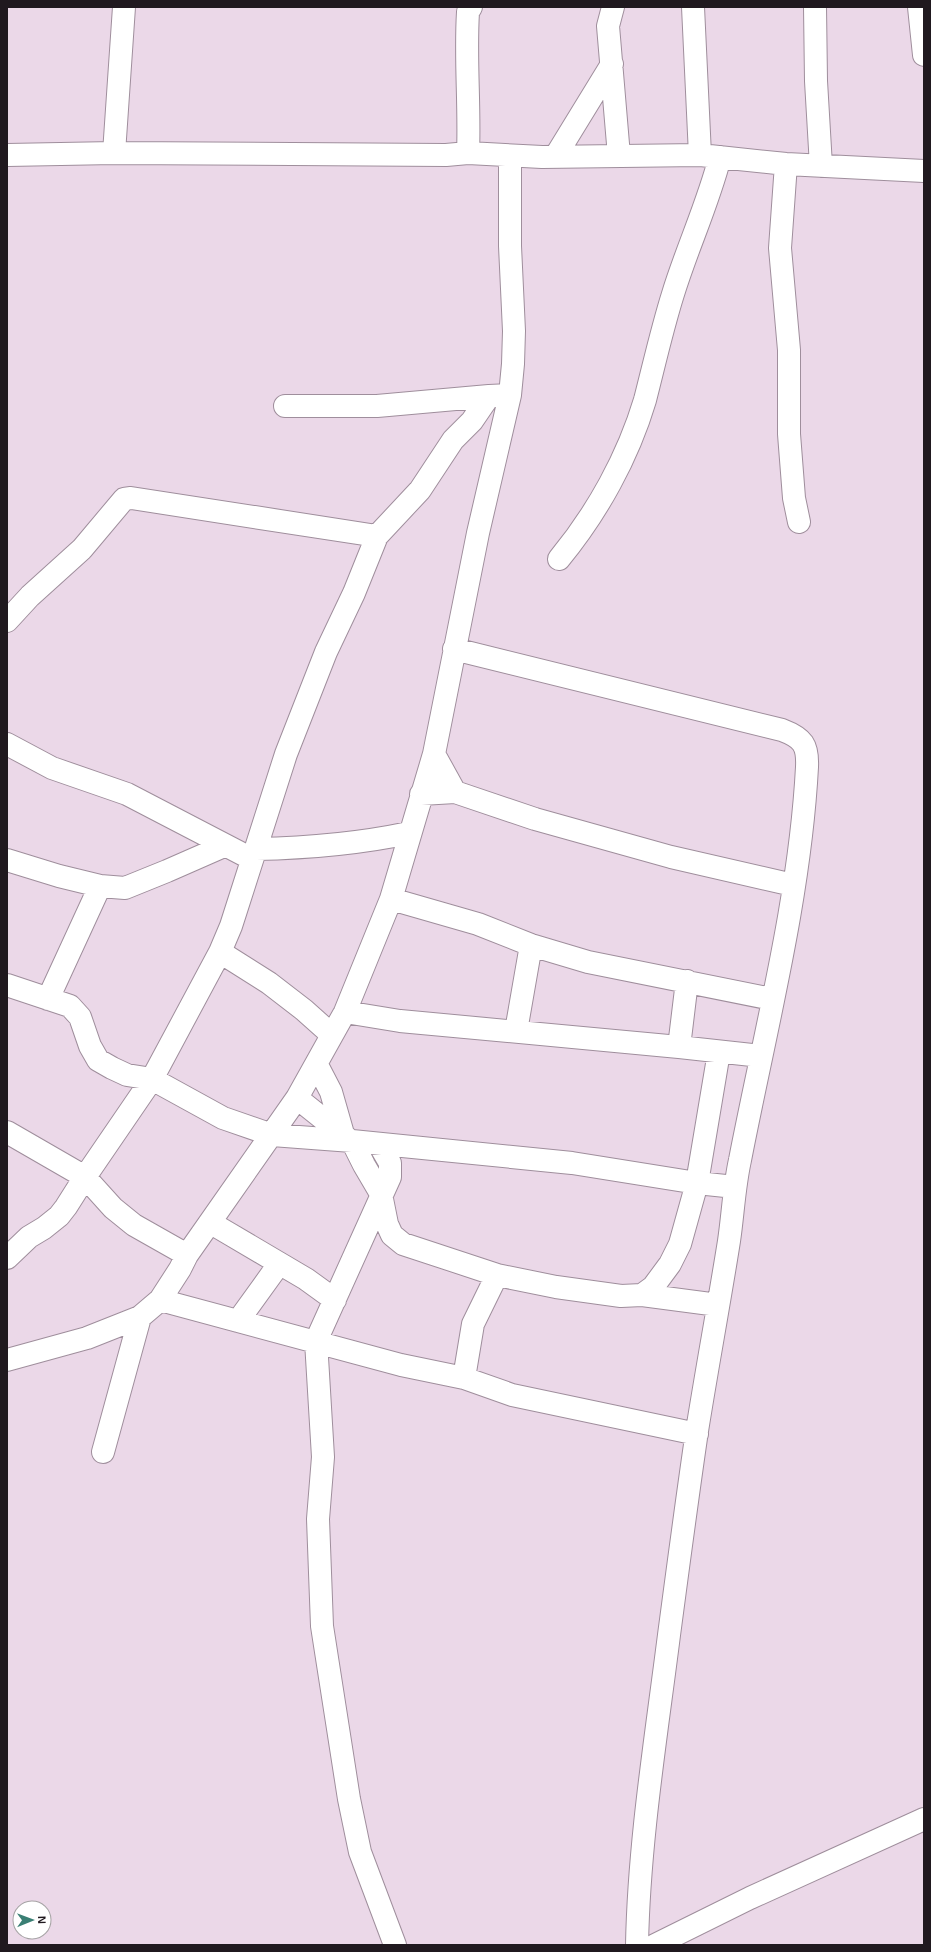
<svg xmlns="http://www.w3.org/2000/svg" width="931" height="1952" font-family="Helvetica,sans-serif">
<rect width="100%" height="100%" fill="#ebd8e8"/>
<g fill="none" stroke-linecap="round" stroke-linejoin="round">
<defs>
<path id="minor" d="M613,7l-5,19 11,130
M693,7l7,148
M815,7l1,74 5,85
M919,7l5,48
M114,153l10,-146
M468,153c2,-47 -3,-94 0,-141l3,-5
M7,155l107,-2 332,2 22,-2 74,4 158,-2 86,9 138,7
M555,157l57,-93
M786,164l-6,84 9,102v84l5,64 5,24
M285,406h92l112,-10
M559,559c38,-46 69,-102 86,-159 9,-35 17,-71 28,-106 14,-46 35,-90 47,-137
M7,621l23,-25 52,-47 42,-50 7,-1 246,38
M454,649l328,81c21,8 26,15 25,37 -7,132 -42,264 -67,393 -6,27 -7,54 -11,81 -10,63 -22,127 -32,190 -10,68 -19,136 -28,204 -13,103 -30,206 -32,310
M7,744l45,24 75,26 125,65
M434,754l21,38
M421,794l34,-2 80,27 136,38 122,28
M256,849c54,-1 101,-5 153,-16
M7,860l52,16 41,10 25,2 42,-17 57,-25
M391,899l87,25 53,21 57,17 184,37
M220,952l49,31 35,27 28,25
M7,985l63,21 10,11 10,29 8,14 14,8 15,7 25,4 71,39 49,17 80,6 220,22 125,20 38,4
M48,999l52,-113
M345,1012l55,9 279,26 82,9
M516,1031l15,-86
M679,1047l8,-66
M317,1065l14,27 12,42
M297,1098l50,40
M7,1132l78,45 28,31 21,17 53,30
M352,1141l12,24 17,29 6,30 5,11 11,9 94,31 -24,49 -9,54
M379,1144l11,19v14l-74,164 7,116 -5,62 4,107 27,173 11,53 35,93
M211,1223l95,56 29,21
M7,1258l22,-21 15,-9 15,-12 7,-9 19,-30 67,-98 68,-127 11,-26 55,-172 40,-102 28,-59 23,-57 43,-46 33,-50 19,-19 17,-25 21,-1
M497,1275l59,12 65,9 21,-1 11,-8 17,-23 10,-20 17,-61 22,-131
M642,1295l76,10
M160,1300l241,65 63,13 48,17 185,39
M238,1321l41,-57
M7,1360l80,-22 53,-21 20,-17 20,-31 7,-14 110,-157 48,-86 46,-113 43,-145 44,-221 32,-138 3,-31 1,-33 -4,-85v-90
M103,1452l37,-135
M655,1945l95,-47 174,-79"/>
</defs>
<use href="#minor" stroke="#9f8e9c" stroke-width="24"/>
<use href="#minor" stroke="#fff" stroke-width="22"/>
</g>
<rect width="931" height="1952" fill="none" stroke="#20191f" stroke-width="16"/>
<g transform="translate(32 1920) rotate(89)"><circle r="19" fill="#ffffff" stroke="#a6a3a5"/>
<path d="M0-3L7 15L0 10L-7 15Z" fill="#3a7f74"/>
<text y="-6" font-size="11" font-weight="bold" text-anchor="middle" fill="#20191f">N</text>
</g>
</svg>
